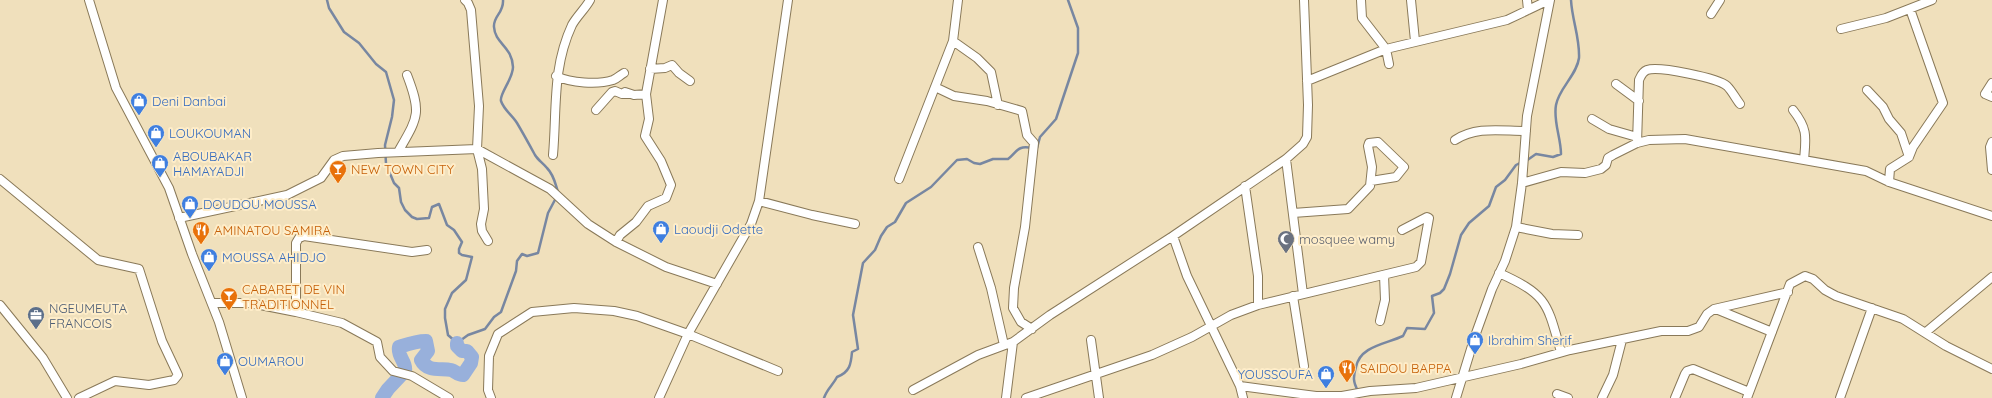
<svg xmlns="http://www.w3.org/2000/svg" width="1992" height="398" font-family="Quicksand,sans-serif">
<rect width="100%" height="100%" fill="#f0e0bc"/>
<g fill="none" stroke-linecap="round" stroke-linejoin="round">
<path stroke="#7887a1" stroke-width="2.5" d="M327,0l2,8 15,24 15,11 17,21 10,8 8,28 -2,17 -7,28 1,19 8,19 5,5 2,14 4,8 7,7 5,2 12,-1 3,-11 7,-3 8,21 7,5 8,12 -3,7v4l3,2 10,2 -6,23 -14,13 -7,16v9l3,17 9,8 11,-8 17,-6 9,-12 7,-5 15,-41 1,-10 5,-7 5,2 11,-3 10,-40 9,-17
M503,0c1,13 -10,16 -9,27 1,17 18,19 19,40 0,12 -14,27 -12,34 3,9 11,14 16,22 6,10 12,21 18,32 3,5 8,8 12,13 7,7 8,15 11,24
M1037,148l3,-11 16,-18 22,-66v-25l-10,-28
M1526,161l10,-7 17,3 8,-3c0,-16 -8,-33 -5,-49 3,-17 21,-30 23,-47 1,-20 -7,-38 -8,-58
M1358,391c-5,-9 -5,-14 -2,-24 4,-21 30,-23 47,-31l4,-8 18,1 9,-16 -2,-17 8,-3 4,-4 6,-15 11,-39 8,-12 20,-17 7,-19 9,-7 11,-15 6,-3
M824,398c3,-9 9,-13 13,-21 13,-5 14,-13 15,-25l6,-3 -5,-34 10,-52 12,-13 6,-14 6,-9 8,-5 11,-19 25,-16 26,-27 10,-1 7,4 6,1 13,-5h15c9,-7 9,-14 24,-11"/>
<path stroke="#98b0db" stroke-width="14" d="M382,398l6,-9 17,-18c2,-9 -8,-14 -6,-24 9,-3 17,-6 27,-6l2,10 -7,9c6,12 20,8 30,10 4,1 7,5 12,5l8,-12 1,-6 -5,-6h-5l-5,-5v-3"/>
<defs>
<path id="minor" d="M89,0l27,88 53,100 23,66 27,68 23,76
M465,0l3,3 3,7 8,96 -2,43 5,20 2,40 -3,15 1,7 6,10
M1361,0l1,18 24,31 3,15
M1411,0l4,41
M1527,0l1,10
M1711,14l9,-14
M1841,29l45,-11 46,-18
M953,41l24,17 14,14 7,33
M650,69l15,-1 7,-3 7,8 11,8
M556,76c15,7 41,9 57,4 5,-2 7,-5 11,-7
M1307,81l79,-32 121,-29 42,-20
M1992,83l-7,11 7,3
M1616,84l23,17
M935,87l19,9 33,5 35,10 5,24 7,8 -9,84 -11,61 -1,20 8,14 11,7
M1867,90l16,17 6,12 12,14 8,24
M625,92l9,3 12,-1
M596,110l16,-18 3,-1 7,3h8
M1793,110c15,19 13,27 11,50
M1592,119l17,10 28,8
M1455,140c22,-14 45,-9 71,-9
M1992,142l-2,5 2,23
M1637,143l2,-63c2,-4 3,-8 8,-10 12,-4 71,8 80,16 5,5 9,13 13,18
M398,152c20,-35 24,-38 9,-77
M553,155c4,-46 -1,-87 19,-130 5,-9 13,-16 18,-25
M1286,159l17,135
M0,179l98,81 41,9 23,72 16,34 -4,5 -25,5 -34,-4 -36,17
M899,179l54,-138 5,-41
M1889,182l1,-13 19,-12 4,-10 30,-44 -33,-94
M1522,183l39,-11 24,1 16,-4 5,-4 2,-7 5,-3 24,-12 12,-3 36,-1 181,32 23,11 103,34
M1245,186l13,90v29
M759,201l53,14 43,9
M1293,213l55,-4 22,-23 2,-19 -4,-21 1,-3 9,-1 26,25 -8,10 -25,4
M179,218l108,-23 34,-17 13,-18 9,-4 35,-3 99,-4 73,40 38,35 28,18 50,25 51,17
M1516,227l36,7 26,1
M1173,236l14,40 53,110 3,12
M616,242l4,-7 16,-13 12,-16 18,-8 5,-13 -10,-24 -16,-25 4,-17 -3,-25 17,-94
M978,247l13,41 13,57
M1499,273c49,22 48,30 62,79
M1293,296l11,70
M212,303h38l46,9 46,11 35,19 3,15 13,14 19,5 37,22
M0,305l43,53 24,40
M1716,309l56,23
M296,312v-69l3,-5 5,-2 108,16 15,-2
M1380,321l5,-21 -1,-25
M1926,332l66,-55
M1091,340l8,58
M778,371l-90,-37 63,-110 8,-23 29,-201
M1240,386l76,10h26l28,-5 46,-3 105,-24 49,-14 91,-19h27l11,-4 8,-13 7,-5 74,-17
M913,390l65,-35 35,-13
M1557,394l11,4
M491,398l-3,-8 1,-34 9,-22 34,-22 42,-4 40,3 23,5 51,18 -29,64
M1006,398l7,-56 37,-27 123,-79 113,-77 17,-15 4,-7 1,-32 -4,-105
M1026,398l126,-43 40,-18 39,-22 27,-10 158,-38 5,-5 8,-44 -2,-1 -25,13
M1456,398l19,-62 17,-47 13,-28 11,-34 6,-44 5,-67 23,-116
M1602,398l11,-23 9,-35
M1675,398l10,-24 2,-3 6,-2 56,23
M1747,398l43,-114 15,-8 8,3 12,11 11,6 67,23 43,27 46,23
M1840,398l32,-90"/>
</defs>
<use href="#minor" stroke="#897959" stroke-width="10"/>
<use href="#minor" stroke="#fff" stroke-width="8"/>
</g>
<defs>
<symbol id="shop-pin" viewBox="-11 -11 22 30"><path d="M0 17L-7.5 6A9.5 9.5 0 1 1 7.5 6Z" fill="#3f7fe0" stroke="#feedc9"/><path d="M-5-2.5h2.3a2.7 3.5 0 0 1 5.4 0H5L5.5 6h-11ZM-1.5-2.5h3a1.5 2.3 0 0 0-3 0Z" fill="#fff"/></symbol>
<symbol id="bar-pin" viewBox="-11 -11 22 30"><path d="M0 17L-7.5 6A9.5 9.5 0 1 1 7.5 6Z" fill="#e8710a" stroke="#feedc9"/><path d="M-6-5H6L.8 .8V4.5H3.5V6h-7V4.5H-.8V.8Z" fill="#fff"/></symbol>
<symbol id="restaurant-pin" viewBox="-11 -11 22 30"><path d="M0 17L-7.5 6A9.5 9.5 0 1 1 7.5 6Z" fill="#e8710a" stroke="#feedc9"/><path d="M-5-6h1v4h1v-4h1v4h1v-4h1v5L-1.5 .5V6h-2V.5L-5-1ZM5-6V6H3V1.5H1.5Q1.5-4 5-6Z" fill="#fff"/></symbol>
<symbol id="mosque-pin" viewBox="-11 -11 22 30"><path d="M0 17L-7.5 6A9.5 9.5 0 1 1 7.5 6Z" fill="#6b7280" stroke="#feedc9"/><path d="M3.5-4.9A6 6 0 1 0 3.5 4.9A5 5 0 1 1 3.5-4.9Z" fill="#fff"/></symbol>
<symbol id="office-pin" viewBox="-11 -11 22 30"><path d="M0 17L-7.5 6A9.5 9.5 0 1 1 7.5 6Z" fill="#5c6f8a" stroke="#feedc9"/><path d="M-6-3h4V-5.5h4V-3h4V5H-6ZM-1-4.5V-3h2v-1.5ZM-6 0V1H6V0Z" fill="#fff"/></symbol>
</defs>
<g fill-rule="evenodd">
<use href="#shop-pin" x="129" y="91" width="20" height="27"/>
<use href="#shop-pin" x="146" y="123" width="20" height="27"/>
<use href="#shop-pin" x="150" y="153" width="20" height="27"/>
<use href="#bar-pin" x="328" y="159" width="20" height="27"/>
<use href="#shop-pin" x="180" y="194" width="20" height="27"/>
<use href="#shop-pin" x="651" y="219" width="20" height="27"/>
<use href="#restaurant-pin" x="191" y="220" width="20" height="27"/>
<use href="#mosque-pin" x="1276" y="229" width="20" height="27"/>
<use href="#shop-pin" x="199" y="247" width="20" height="27"/>
<use href="#bar-pin" x="219" y="286" width="20" height="27"/>
<use href="#office-pin" x="26" y="305" width="20" height="27"/>
<use href="#shop-pin" x="1465" y="330" width="20" height="27"/>
<use href="#shop-pin" x="215" y="351" width="20" height="27"/>
<use href="#restaurant-pin" x="1337" y="358" width="20" height="27"/>
<use href="#shop-pin" x="1316" y="364" width="20" height="27"/>
</g>
<g text-anchor="middle" stroke-width="4" stroke-linejoin="round" paint-order="stroke">
<g font-size="13" fill="#366cbe" stroke="#feedc9" text-anchor="start">
<text x="152" y="106">Deni Danbai</text>
<text x="169" y="138">LOUKOUMAN</text>
<text x="173" y="161">ABOUBAKAR<tspan x="173" dy="15">HAMAYADJI</tspan></text>
<text x="203" y="209">DOUDOU MOUSSA</text>
<text x="674" y="234">Laoudji Odette</text>
<text x="222" y="262">MOUSSA AHIDJO</text>
<text x="1488" y="345">Ibrahim Sherif</text>
<text x="238" y="366">OUMAROU</text>
<text x="1313" y="379" text-anchor="end">YOUSSOUFA</text>
</g>
<g font-size="13" fill="#c56008" stroke="#feedc9" text-anchor="start">
<text x="351" y="174">NEW TOWN CITY</text>
<text x="214" y="235">AMINATOU SAMIRA</text>
<text x="242" y="294">CABARET DE VIN<tspan x="242" dy="15">TRADITIONNEL</tspan></text>
<text x="1360" y="373">SAIDOU BAPPA</text>
</g>
<g font-size="13" fill="#5b616d" stroke="#feedc9" text-anchor="start">
<text x="1299" y="244">mosquee wamy</text>
</g>
<g font-size="13" fill="#4e5e75" stroke="#feedc9" text-anchor="start">
<text x="49" y="313">NGEUMEUTA<tspan x="49" dy="15">FRANCOIS</tspan></text>
</g>
</g>
</svg>
